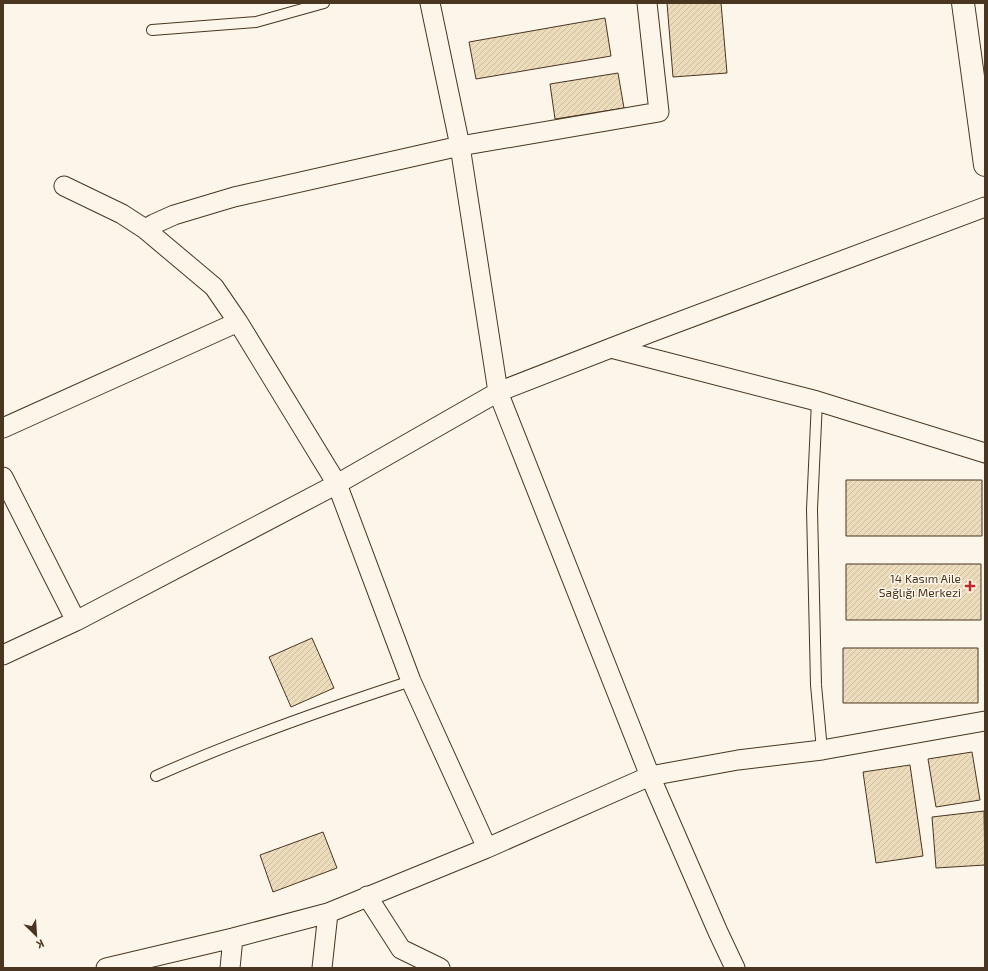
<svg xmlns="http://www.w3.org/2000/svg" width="988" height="971" font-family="'Exo 2',sans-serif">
<defs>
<pattern id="building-hatch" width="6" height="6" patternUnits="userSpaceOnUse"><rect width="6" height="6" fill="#ecdcbc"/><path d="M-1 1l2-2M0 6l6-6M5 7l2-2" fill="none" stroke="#ccbda1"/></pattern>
</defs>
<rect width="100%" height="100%" fill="#fbf6e9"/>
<path fill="url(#building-hatch)" stroke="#4a3520" d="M667,3h54l6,70 -54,4z
M605,18l6,38 -135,23 -7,-37z
M618,73l6,35 -69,11 -5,-35z
M846,480h136v56h-136z
M846,564h135v56h-135z
M312,638l22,50 -43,19 -22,-50z
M843,648h135v55h-135z
M972,752l8,48 -44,7 -8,-48z
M910,765l13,91 -47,7 -13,-91z
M984,811l1,54 -49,3 -4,-51z
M323,832l14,36 -64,24 -13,-37z"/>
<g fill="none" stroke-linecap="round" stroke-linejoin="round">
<defs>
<path id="lane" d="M152,30l104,-8 68,-19
M817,401l-5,108 4,176 6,65
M156,776c83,-37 169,-67 255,-95"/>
<path id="street" d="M430,3l30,143 38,246 152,384 68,156 17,36
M64,186l58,28 23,15 69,58 24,35 99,162 74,197 76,167
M145,229l9,-5 20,-9 60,-18 226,-51 199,-34 -12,-109
M611,348l206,53 168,52
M3,428l235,-106
M3,477l73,144
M3,655l73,-34 261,-137 161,-92 154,-60 333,-125
M367,896l34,53 39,19
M106,968l127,-30 95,-25 159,-65 163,-72 88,-16 84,-10 163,-29
M230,968l3,-30
M322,968l6,-55"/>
<path id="secondary" d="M963,3l22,162"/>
</defs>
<use href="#lane" stroke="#4a3520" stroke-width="12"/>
<use href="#street" stroke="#4a3520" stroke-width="21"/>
<use href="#secondary" stroke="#4a3520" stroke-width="24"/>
<use href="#lane" stroke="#fbf6e9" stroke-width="10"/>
<use href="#street" stroke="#fbf6e9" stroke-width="19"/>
<use href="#secondary" stroke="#fbf6e9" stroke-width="22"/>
</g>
<path fill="#c62828" stroke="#fbf6e9" stroke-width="1.5" d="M968 580h4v4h4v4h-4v4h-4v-4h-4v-4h4z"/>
<g text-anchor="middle" stroke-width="3" stroke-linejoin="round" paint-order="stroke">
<g font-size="12" fill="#4a3520" stroke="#fbf6e9" text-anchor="end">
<text x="961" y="583">14 Kasım Aile<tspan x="961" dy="14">Sağlığı Merkezi</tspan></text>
</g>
</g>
<rect width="988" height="971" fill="none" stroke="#4a3520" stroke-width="8"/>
<g transform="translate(36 935) rotate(155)" stroke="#fbf6e9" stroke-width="3" paint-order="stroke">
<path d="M0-3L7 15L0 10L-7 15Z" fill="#4a3520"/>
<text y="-6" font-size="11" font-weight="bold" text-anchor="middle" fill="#4a3520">K</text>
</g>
</svg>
